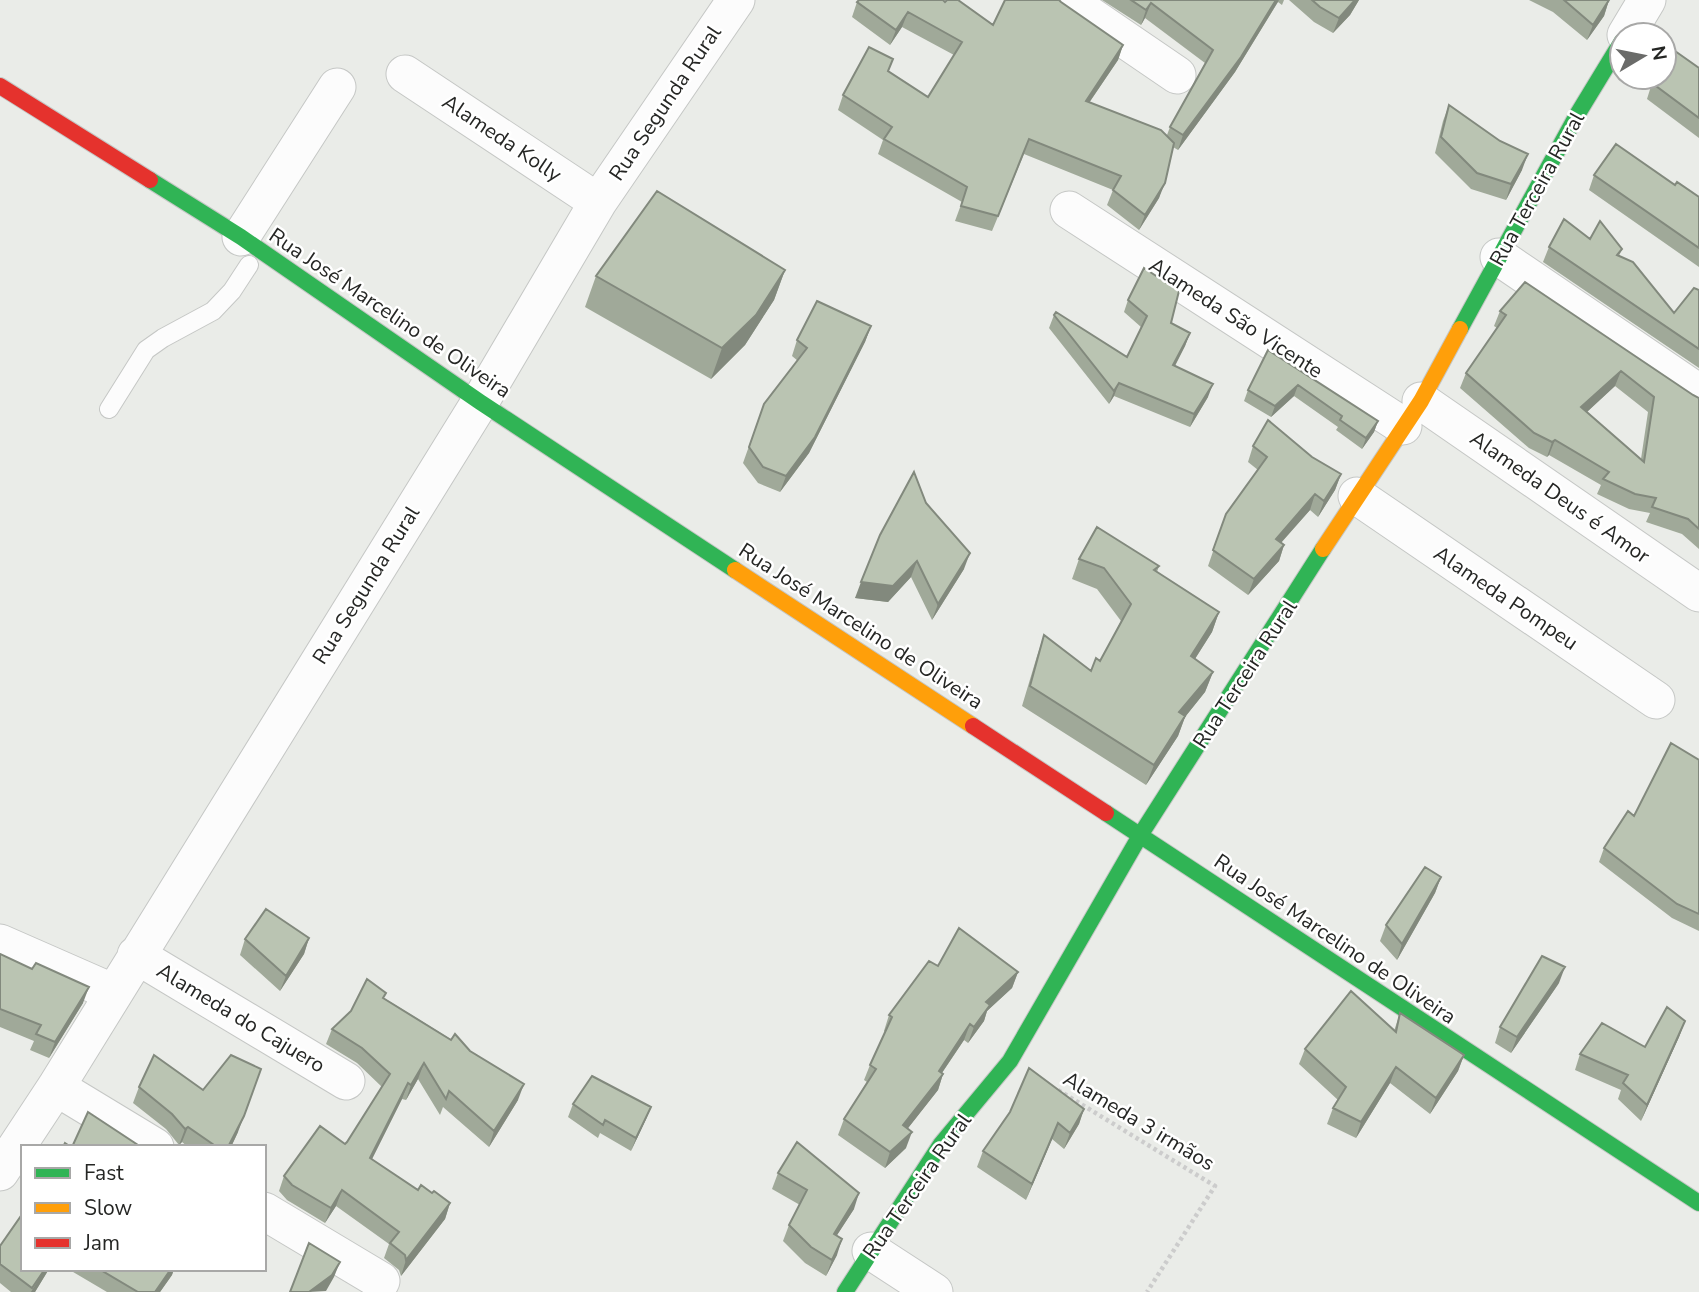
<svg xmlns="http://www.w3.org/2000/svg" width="1699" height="1292" font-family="'Nunito Sans',sans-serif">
<rect width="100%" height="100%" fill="#eaece8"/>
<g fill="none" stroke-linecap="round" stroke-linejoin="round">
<defs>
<path id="lane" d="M109,409l37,-59 17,-12 50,-27 19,-20 17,-26"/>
<path id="street" d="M1067,0l110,75
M1626,35l21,-35
M405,74l193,128
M1069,210l334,216
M241,237l96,-150
M1499,257l200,136
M1421,401l278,192
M1357,496l299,204
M0,943l114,50
M136,955l210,126
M56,1087l99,60
M0,1172l56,-85 424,-685 118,-200 138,-202
M264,1211l117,70
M871,1251l63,41"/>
<path id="fast" d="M150,180l91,57 239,165 255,168
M1460,329l117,-214 45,-74
M1106,813l593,390
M845,1292l96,-148 69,-83 131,-227 182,-285"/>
<path id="slow" d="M1323,549l98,-148 39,-72
M735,570l238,156"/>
<path id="jam" d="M0,86l150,94
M973,726l133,87"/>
</defs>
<use href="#lane" stroke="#c5c7c5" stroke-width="20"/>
<use href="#street" stroke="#c5c7c5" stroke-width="39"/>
<use href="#fast" stroke="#c5c7c5" stroke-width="18"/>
<use href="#slow" stroke="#c5c7c5" stroke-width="18"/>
<use href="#jam" stroke="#c5c7c5" stroke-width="18"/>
<path stroke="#ccc" stroke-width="4.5" stroke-dasharray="3.5 3.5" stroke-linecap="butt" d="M1058,1090l157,96 -68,106"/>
<use href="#lane" stroke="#fcfcfc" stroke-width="18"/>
<use href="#street" stroke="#fcfcfc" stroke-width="37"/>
<use href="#fast" stroke="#30b455" stroke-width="16"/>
<use href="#slow" stroke="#ff9f0a" stroke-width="16"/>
<use href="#jam" stroke="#e5322d" stroke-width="16"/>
</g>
<path fill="#a0a999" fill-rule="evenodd" d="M1102,0h182l-2,5 -4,-3 -43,70 -57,78 -5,-3 -14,51 -20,32 -32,-25 6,-15 -89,-36 -32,77 -37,-10 7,-19 -84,-48 5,-14 -45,-30 5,-15 45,-23 40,25 26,-42 -52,-28 -12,18 -38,-28 5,-15h88l48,23 68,-23 62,43 -5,15 -29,43 78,32 3,-8 35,-64 -60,-45 -4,7z
M1289,0h70l-9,15 -17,18 -19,-11z
M1529,0h80l-5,16 -17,24 -34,-28z
M1699,68v70l-52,-39 5,-16z
M1449,105l73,65 -16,30 -35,-11 -36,-36 8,-32z
M1594,175l81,10 24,12v70l-110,-77z
M1549,247l73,2 -3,7 55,57 25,-23v78l-156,-106z
M785,270l-11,30 -29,45 -34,34 -126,-72 11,-31z
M1128,300l62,33 -5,13 -10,20 33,31 -18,30 -76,-31 -5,8 -60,-76 5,-13 73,42 14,-30 -17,-15z
M1500,311l199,87v151l-17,-15 -36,-12 4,-9 -21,-4 -32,-15 4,-9 -52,-30 -2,2 -18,-9 -69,-60 6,-15 31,-45 -3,-2zM1615,386l33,26 -7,47 -54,-47z
M871,326l-6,16 -56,111 -29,39 -22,-9 -15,-20 21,-59 34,-43 -6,-5 5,-16z
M1268,350l110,71 -4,11 -12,17 -26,-19 2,-3 -44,-31 -23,21 -27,-16 4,-11z
M1253,446l59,11 29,17 -6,16 -17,27 -8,-7 -29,33 3,2 -5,16 -31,34 -40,-29 18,-52 32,-44 -10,-8z
M926,503l38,66 -32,51 -21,-43 -23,25 -33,-4z
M1079,559l80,7 -2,6 62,40 -7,20 -17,27 18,13 -8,20 -20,25 -7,19 -32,49 -124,-79 15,-50 7,-21 47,36 9,-10 21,-40 -24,-32 -25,-10z
M1699,760v171l-27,-13 -73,-56 5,-14 30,-32z
M1441,877l-6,16 -38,67 -17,-19 6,-16z
M309,938l-5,16 -24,37 -40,-36 5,-16z
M0,954l83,49 -34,55 -19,-8 4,-9 -34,-14z
M938,966l80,6 -6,16 -25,23 -3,10 -16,22 -4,-3 -22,33 1,1 -5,16 -31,39 -1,19 -21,20 -47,-33 6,-16 23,-37 -3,-2 6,-15 15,-33 -1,-1 5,-16z
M1559,983l-48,70 -16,-10 5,-16z
M384,998l86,53 48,49 -29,47 -46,-40 -3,8 -22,-36 -12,21 -4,-1 -30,60 46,31 14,3 18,10 -5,16 -44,57 -2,-6 -15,-12 5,-14 -53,-38 -11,17 -38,-23 -8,-9 5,-15 63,-34 35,-55 -25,-24 -31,-19 6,-15z
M1400,1013l64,42 -6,16 -28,43 -40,-31 -34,55 -29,-14 6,-16 5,-8 -39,-36 6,-15 89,-18z
M1685,1021l-6,16 -38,84 -23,-22 3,-9 -46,-20 5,-16 65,-7z
M139,1087l99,45 -7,15h-43l-6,-5 -3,3 -13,-16 -33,-26z
M573,1104l78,3 -5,12 -15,32 -31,-18 -2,5 -30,-21z
M1084,1109l-5,15 -15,25 -12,-10 -26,61 -49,-33 6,-16 27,-39z
M778,1173l76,36 -17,26v20l-11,21 -21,-13 -22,-22 6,-16 11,-20 -28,-16z
M0,1246l23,23h26l-14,23h-24l-11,-9z
M68,1269h106l-2,6 -12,17h-53z"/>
<path fill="#82897d" d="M1276,0h3l-44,72 -57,78 5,-15z
M1355,0h4l-9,15 -17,18 6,-15z
M1609,0l-5,16 -17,24 6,-15z
M1151,3l-6,15 -4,7 5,-15z
M908,12l-6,15 -12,18 6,-15z
M1123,45l-5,15 -38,56 6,-15z
M1528,154l-6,16 -16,30 5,-16z
M1165,183l-6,15 -20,32 6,-15z
M785,270l-11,30 -29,45 -34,34 11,-31z
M871,326l-6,16 -56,111 -29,39 6,-16z
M1190,333l-5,13 -16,31 4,-12z
M1621,371l-6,15 -39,36 5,-15z
M1119,383l-5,13 -5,8 5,-13z
M1213,384l-5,13 -18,30 4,-13z
M1298,385l-4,11 -23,21 4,-11z
M1378,421l-4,11 -12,17 4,-11z
M1555,440l-6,15 -2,2 5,-15z
M1341,474l-6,16 -17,27 6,-16z
M1315,494l-5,16 -40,45 6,-16z
M1284,545l-5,16 -31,34 6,-16z
M970,553l-6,16 -32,51 6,-16z
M917,561l-6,16 -23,25 -33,-4 6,-16z
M1219,612l-7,20 -28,44 7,-20z
M1213,672l-8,20 -20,25 -7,19 -32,49 8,-20 25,-53z
M1441,877l-6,16 -38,67 5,-16z
M309,938l-5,16 -24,37 6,-15z
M1565,967l-6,16 -48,70 6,-16z
M1018,972l-6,16 -25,23 -3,10 -16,22 6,-16 12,-25z
M89,987l-6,16 -34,55 6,-16z
M1685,1021l-6,16 -38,84 6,-16z
M970,1024l-6,16 -31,46 6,-15z
M1464,1055l-6,16 -28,43 6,-16z
M424,1063l-6,16 -12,21 5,-15z
M1396,1067l-6,16 -34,55 5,-16z
M943,1074l-5,16 -40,51 5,-16z
M408,1083l-6,16 -37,74 5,-15z
M524,1084l-6,16 -29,47 5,-16z
M651,1107l-5,12 -15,32 5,-13z
M1084,1109l-5,15 -15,25 6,-16z
M244,1116l-6,16 -7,15h-3z
M1058,1123l-6,16 -26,61 6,-16z
M188,1127l-6,15 -3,3 6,-16z
M912,1132l-6,16 -21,20 5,-16z
M342,1190l-6,16 -11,17 6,-15z
M859,1193l-5,16 -26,40 6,-15z
M450,1203l-5,16 -44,57 5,-16z
M842,1239l-5,16 -11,21 6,-16z
M340,1262l-6,15 -8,14 -17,1z
M45,1269h4l-14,23h-4z
M171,1269h3l-2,6 -12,17h-5z"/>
<path fill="#bac4b2" stroke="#82897d" stroke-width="2" fill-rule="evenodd" d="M859,0h84l2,2 2,-2h11l35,25 12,-25h54l2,2 62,43 -37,56 75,29 13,13 -9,40 -20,32 -32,-25 8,-14 -92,-37 -31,77 -37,-10 6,-19 -83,-48 8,-12 -49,-32 26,-48 24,12 -5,12 40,26 34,-55 -54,-30 -12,18 -39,-28z
M1131,0h145l-35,57 -58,78 -13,-8 43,-77 -62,-47 -5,7z
M1312,0h43l-16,18 -19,-11z
M1564,0h45l-16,25z
M1675,51l24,17v50l-47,-35 5,-6h7v-10z
M1449,105l51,36 28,13 -17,30 -34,-11 -36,-36z
M1616,144l59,41 2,-3 22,15v51l-105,-73z
M657,191l128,79 -29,45 -34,33 -126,-72z
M1564,219l26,20 10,-18 22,28 -5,6 16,7 41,51 20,-25 5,2v59l-150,-102z
M1144,268l35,23 -8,32 19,10 -17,32 40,19 -19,30 -75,-31 -5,8 -60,-76 2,-3 71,45 20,-41 -19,-16z
M1525,282l168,113 6,3v131l-11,-10 -36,-12 4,-9 -21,-4 -32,-15 6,-7 -54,-32 -3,2 -18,-9 -68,-60 40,-58 -6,-4zM1621,371l33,26 -10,65 -63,-55z
M817,301l54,25 -56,111 -29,39 -23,-9 -14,-20 15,-43 43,-56 -10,-8z
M1268,350l110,71 -12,17 -26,-18 2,-4 -44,-31 -23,21 -27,-16z
M1268,420l44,37 29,17 -17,27 -9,-7 -39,45 8,6 -30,34 -41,-29 13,-36 41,-57 -14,-11z
M914,472l12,31 44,50 -32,51 -21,-43 -24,25 -32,-4 19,-47z
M1097,527l62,39 -5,4 65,42 -28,44 22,16 -34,40 6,4 -31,49 -124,-79 14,-51 47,36 5,-13 4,3 31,-57 -27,-36 -25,-9z
M1671,743l28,17v154l-22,-10 -73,-56 24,-37 6,5z
M1425,867l16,10 -39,67 -16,-19z
M266,909l43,29 -23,38 -41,-37z
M959,928l59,44 -32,30 4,3 -16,22 -4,-3 -31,47 4,3 -40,51 9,7 -22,20 -46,-33 32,-50 -6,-4 22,-48 -3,-2 40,-54 9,5z
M0,954l32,15 4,-6 53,24 -34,55 -19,-8 5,-9 -41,-16z
M1542,956l23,11 -48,70 -17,-10z
M367,979l19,14 -3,5 68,42 4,-6 15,17 54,33 -30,47 -45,-40 -3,8 -22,-36 -13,22 -3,-2 -38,75 48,32 3,-5 11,8 2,-2 16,12 -44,57 -1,-5 -15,-12 9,-11 -57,-42 -11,18 -39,-23 -8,-9 36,-50 25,18 2,-2 43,-68 -28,-26 -30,-19 19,-18z
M1351,991l45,41 4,-19 64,42 -28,43 -40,-31 -35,55 -28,-14 13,-21 -41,-38z
M1667,1007l18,14 -38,84 -24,-22 5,-8 -48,-21 22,-31 43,24z
M154,1055l49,35 28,-35 30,14 -17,47 -16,31h-11l-29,-20 -3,2 -13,-15 -33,-27z
M1029,1068l55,41 -14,24 -12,-10 -26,61 -49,-33 27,-39z
M592,1076l59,31 -15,31 -31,-18 -2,5 -30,-21z
M88,1112l53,35h-69z
M797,1142l62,51 -25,41 8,5 -10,21 -21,-13 -22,-22 18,-35 -29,-17z
M65,1143l6,4h-8z
M23,1213v56h22l-13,19 -32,-24v-18z
M309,1243l31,19 -8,13 -23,17h-19z
M99,1269h72l-16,23h-17z"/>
<g text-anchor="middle" stroke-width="5" stroke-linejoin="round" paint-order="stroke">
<g font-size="21" fill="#252624" stroke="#fff">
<text transform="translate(665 103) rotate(-56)" y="7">Rua Segunda Rural</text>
<text transform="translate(502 138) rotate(34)" y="7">Alameda Kolly</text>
<text transform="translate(1537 189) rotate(-61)" y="7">Rua Terceira Rural</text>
<text transform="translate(390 313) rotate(34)" y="7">Rua José Marcelino de Oliveira</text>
<text transform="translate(1236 318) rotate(33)" y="7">Alameda São Vicente</text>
<text transform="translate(1560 497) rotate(35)" y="7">Alameda Deus é Amor</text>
<text transform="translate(366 585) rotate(-58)" y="7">Rua Segunda Rural</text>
<text transform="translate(1506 598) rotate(34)" y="7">Alameda Pompeu</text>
<text transform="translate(861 626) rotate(33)" y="7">Rua José Marcelino de Oliveira</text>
<text transform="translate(1245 674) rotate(-57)" y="7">Rua Terceira Rural</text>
<text transform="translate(1335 939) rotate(34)" y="7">Rua José Marcelino de Oliveira</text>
<text transform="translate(241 1018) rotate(31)" y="7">Alameda do Cajuero</text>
<text transform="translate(1139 1121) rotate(31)" y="7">Alameda 3 irmãos</text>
<text transform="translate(917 1186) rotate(-55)" y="7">Rua Terceira Rural</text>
</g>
</g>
<rect x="21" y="1145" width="245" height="126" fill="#ffffff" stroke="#a8a8a7" stroke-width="2"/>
<rect x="35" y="1168" width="35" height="10" fill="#30b455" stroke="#a8a8a7" stroke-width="2"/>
<text x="84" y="1180" font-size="21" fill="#252624">Fast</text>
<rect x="35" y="1203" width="35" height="10" fill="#ff9f0a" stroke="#a8a8a7" stroke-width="2"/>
<text x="84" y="1215" font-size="21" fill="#252624">Slow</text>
<rect x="35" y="1238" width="35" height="10" fill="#e5322d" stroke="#a8a8a7" stroke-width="2"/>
<text x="84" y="1250" font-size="21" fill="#252624">Jam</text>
<g transform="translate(1643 56) rotate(80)"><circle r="33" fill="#ffffff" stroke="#a8a8a7" stroke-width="2"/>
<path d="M0-5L12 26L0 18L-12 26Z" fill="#6a6b69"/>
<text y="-10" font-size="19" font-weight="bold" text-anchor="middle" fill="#252624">N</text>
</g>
</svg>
